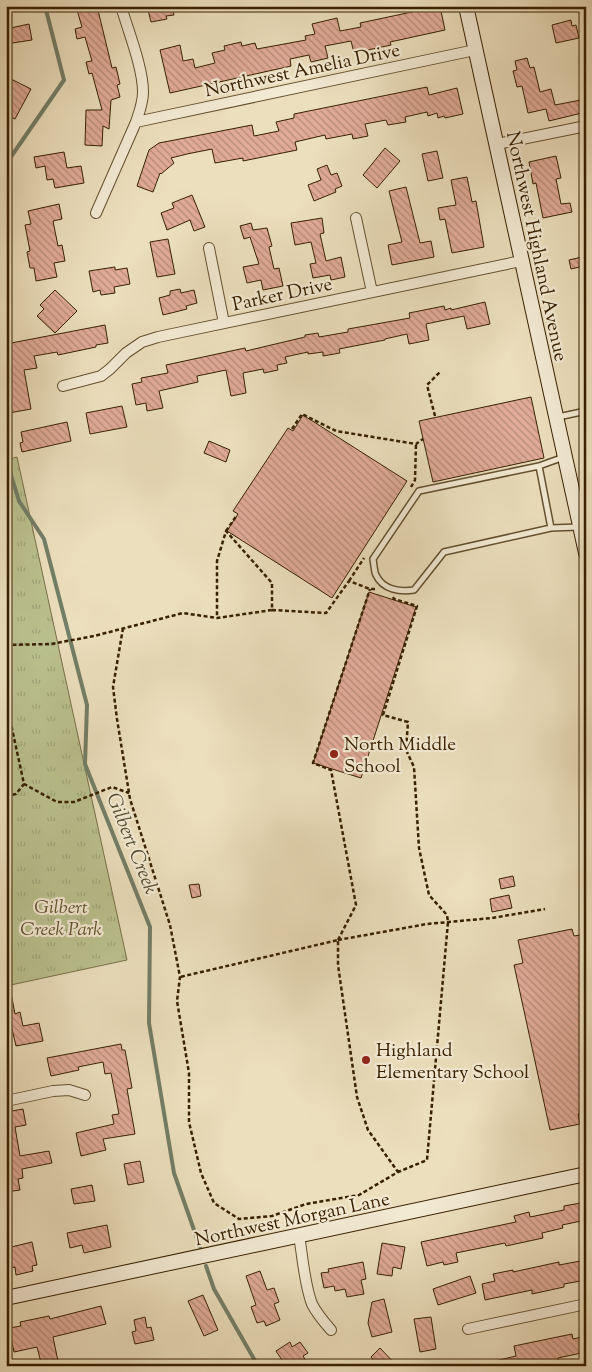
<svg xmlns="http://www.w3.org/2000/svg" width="592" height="1372" font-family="'Sorts Mill Goudy',serif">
<defs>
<pattern id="park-tufts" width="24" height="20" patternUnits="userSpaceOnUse" patternTransform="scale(1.25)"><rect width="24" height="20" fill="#bac18f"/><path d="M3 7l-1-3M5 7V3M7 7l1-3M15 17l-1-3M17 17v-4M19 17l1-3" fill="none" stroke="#a0a67a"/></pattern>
<pattern id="building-back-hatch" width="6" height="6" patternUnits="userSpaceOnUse" patternTransform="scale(1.25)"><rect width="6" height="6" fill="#e1ab98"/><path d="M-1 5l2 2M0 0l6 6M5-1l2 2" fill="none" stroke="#b78b7a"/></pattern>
</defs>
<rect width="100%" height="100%" fill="#ecdfbd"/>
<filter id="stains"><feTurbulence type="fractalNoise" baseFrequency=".004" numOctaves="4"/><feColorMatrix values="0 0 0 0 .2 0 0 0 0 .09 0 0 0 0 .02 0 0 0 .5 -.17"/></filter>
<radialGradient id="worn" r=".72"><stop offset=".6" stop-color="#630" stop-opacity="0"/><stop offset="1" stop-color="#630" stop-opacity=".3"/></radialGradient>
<path fill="url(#park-tufts)" stroke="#787048" d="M17,457l110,503 -121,26v-526z"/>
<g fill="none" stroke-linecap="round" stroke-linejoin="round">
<path stroke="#727e67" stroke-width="4" d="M6,164l58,-84 -19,-74
M6,459l13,42 25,38 43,166 -2,59 65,163 -1,96 25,150 26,74
M206,1266l8,23 44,77"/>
</g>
<path fill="url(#building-back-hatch)" stroke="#372000" d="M91,6h6l15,62 4,-1 4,17 -3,1 3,12 -9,3 -2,29 -6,-3 -1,20 -17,-1 1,-35h16l-10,-37 -3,1 -3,-12 6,-1 -7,-24 -8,2 -2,-10 7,-2 -5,-17z
M147,6h25l2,9 -8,1 1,3 -16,3z
M440,6l5,24 -55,12 1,3 -37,8 -3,-12 -26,5 3,12 -17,4 -2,-7 -19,4 1,7 -121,27 -10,-43 20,-5 3,16 10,-2 2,9 20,-5 -3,-10 13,-3 -1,-4 17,-4 1,4 13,-3 2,6 49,-9 -1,-4 10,-2 -3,-10 25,-6 3,13 21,-4 -1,-4z
M571,20l1,6 4,-1 3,13 -23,5 -4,-18z
M29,24l3,16 -26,4v-15z
M527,58l3,10 4,-1 6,25 11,-3 4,16 31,-6v13l-37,9 -3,-12 -18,4 -6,-27 -5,1 -4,-16 4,-1 -2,-9z
M11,79l20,10 -16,30 -9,-4v-27z
M427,87l2,8 28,-7 6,26 -18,4 -1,-2 -6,2 -1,-5 -9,3 -1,-4 -22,5 1,5 -18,3 -2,-5 -21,4 3,12 -15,3 -1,-5 -26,5 -1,-4 -30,7 2,8 -54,11v-3l-28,5 -3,-14 -25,5 -16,4 3,5 -13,11 -1,-1 -7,19 -16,-6 12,-36 10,-7 93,-18 2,11 25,-5 -3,-9 18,-4v-4z
M385,148l15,13 -23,27 -14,-13z
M437,151l6,27 -15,3 -6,-27z
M64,152l3,16 14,-2 3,17 -29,5 -2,-9 -6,1 -2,-14 -9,2 -2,-11z
M556,156l5,22 -5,1 5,25 9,-1 2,9 -29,6 -7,-35 -3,1 -4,-22z
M327,165l4,10 6,-2 5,13 -7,3 1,3 -22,9 -6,-16 13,-5 -4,-11z
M467,177l5,25 4,-1 8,46 -32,6 -7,-34 -5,1 -2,-12 18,-3 -5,-25z
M406,187l14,56 11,-2 3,16 -42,8 -4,-20 14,-3 -13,-51z
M192,195l13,32 -11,4 -4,-11 -23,10 -6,-17 13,-5 -2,-5z
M59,204l3,15 -9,2 5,25 4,-1 3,16 -11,2 3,14 -21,4 -2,-13h-4l-3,-16 3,-1 -5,-26 6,-1 -3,-13z
M322,218l2,15 -4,1 6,27 15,-4 4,20 -14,3 -1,-5 -17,3 -3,-14 6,-1 -5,-21 -16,3 -4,-22z
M251,223l2,7 14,-2 5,18 -3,1 5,22 5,-1 4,18 -20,4 -2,-10 -14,3 -4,-16 16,-3 -9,-27 -6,2 -4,-13z
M168,239l7,35 -18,3 -7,-35z
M582,257l2,9 -13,3 -2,-9z
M115,267v3l12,-2 3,16 -16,3 1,6 -14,2 -1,-5 -7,2 -4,-21z
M180,289l1,4 13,-3 3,13 -11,3 1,3 -24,6 -4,-17 11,-3v-4z
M55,290l22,21 -22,22 -18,-17 7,-7 -4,-4z
M485,302l5,22 -23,5 -3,-13 -38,8 3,16 -20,4 -2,-10 -22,5v1l-46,9 1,4 -17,3v-4l-15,2v-2l-23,5 2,6 -10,2 1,5 -14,3 -1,-4 -20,4 3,20 -15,3 -5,-26 -29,6 1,6 -39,9 4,17 -16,3 -1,-8 -10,2 -4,-21 10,-2 -1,-4 27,-5 -2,-8 79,-17 1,3 59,-14v-2l13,-2 1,4 29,-5v-3l62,-11 -1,-5 35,-7 1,4 6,-2v2z
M105,325l3,18 -12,2v2l-38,8 -1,-3 -23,4 3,12 -13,2 7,39 -22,4 -3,-17v-12l6,-1 -6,-31v-8z
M531,397l13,61 -111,24 -14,-61z
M122,406l5,21 -37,7 -4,-21z
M303,415l104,66 -75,117 -105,-67 11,-17 -5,-3 55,-83 5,3z
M67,422l4,19 -49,11 -2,-9 3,-1 -2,-10z
M209,441l21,9 -4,12 -22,-9z
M369,592l47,15 -55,171 -48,-15z
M513,876l2,10 -14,3 -2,-10z
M199,884l2,12 -9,2 -3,-13z
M509,895l3,13 -20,4 -2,-13z
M572,929l2,7 12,-2v178l-8,2 2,10 -30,6 -36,-165 9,-2 -5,-23z
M6,993h5l4,21 5,-2 3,14 16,-3 4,18 -27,5 -4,-17 -6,2z
M121,1044l1,6h3l7,38 -5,1 8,45 -32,5 3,11 -25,6 -5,-23 38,-9 -2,-9 7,-1 -8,-41 -6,1 -2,-12 -25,5 1,3 -28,6 -4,-18z
M12,1107v4l11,-2 3,16 -11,2 5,29 29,-5 3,12 -30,6 1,9 -5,1 2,11 -14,2v-84z
M140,1161l4,21 -16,3 -4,-21z
M92,1185l3,16 -21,3 -3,-15z
M586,1202v18l-24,5 1,3 -21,5 1,5 -37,8 -1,-3 -49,10 2,9 -14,3 -1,-3 -16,4 -6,-24 95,-20 -2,-6 15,-4 1,5 34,-7v-4z
M107,1225l4,22 -27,6 -2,-8 -12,3 -3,-15z
M32,1242l5,23 -5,1 1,5 -17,4 -1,-8 -4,1 -4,-20z
M382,1243l23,4 -4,22 -8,-2 -1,9 -15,-2z
M586,1260v20l-22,4v3l-32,7v-4l-47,10 -3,-16 13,-3 -2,-7 20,-4v2l46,-10v3z
M363,1262l3,17 -5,1 3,14 -17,3 -2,-8 -10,2 -1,-5 -10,2 -3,-15 8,-1 -1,-3z
M260,1271l7,19 7,-2 5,14 -5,2 6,16 -14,6 -2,-5 -7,2 -6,-16 5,-2 -10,-29z
M470,1276l6,17 -38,12 -5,-16z
M203,1295l15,35 -14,6 -16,-35z
M384,1299l8,33 -20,5 -4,-14 4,-21z
M101,1306l5,18 -53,13 6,29h-17l-5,-19 -23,5 -5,-24 12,-2 -1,-4 29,-6 1,3z
M145,1317l2,11 4,-1 3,13 -19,4 -3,-12 4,-1 -2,-11z
M431,1317l5,32 -16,3 -6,-33z
M572,1334l1,5 13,-3v16l-28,6 1,8h-68v-4l25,-6 -2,-10z
M290,1342l2,5 8,-5 8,11 -5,3 6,10h-23l-10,-15z
M380,1348l17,18h-19l-7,-9z"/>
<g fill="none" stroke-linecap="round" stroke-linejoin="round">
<defs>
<path id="lane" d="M558,417l28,-6
M564,457l-25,9 12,62 27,-1
M539,466l-120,25 -46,68c1,5 1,12 3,16 7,15 24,17 38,15l30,-38 107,-24"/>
<path id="street" d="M136,122l339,-72
M497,144l89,-18
M96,213l40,-91c3,-9 7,-19 7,-30 0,-25 -15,-61 -22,-86
M356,218l16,74
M209,248l15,75
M63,386l38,-10 9,-7 16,-16 16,-11 16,-5 363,-76
M6,1101l47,-10 16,-1 16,5
M299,1236c4,22 5,47 13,68 5,10 12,18 19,26
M468,1329l118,-25"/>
<path id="secondary" d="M466,6l120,547
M6,1298l580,-124"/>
</defs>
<use href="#lane" stroke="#64502f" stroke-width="8"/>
<use href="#street" stroke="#64502f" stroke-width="12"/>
<use href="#secondary" stroke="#372000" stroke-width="16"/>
<path stroke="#372000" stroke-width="2.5" stroke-dasharray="4 2.5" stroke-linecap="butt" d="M435,416l-8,-31 13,-13
M292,429l10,-15 34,17 80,13 7,-5
M411,487l4,-7 1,-36
M226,531l11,-16
M349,581l15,-23
M393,597l1,2 23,7 -34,109 25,7 -2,28 8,17 5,81 10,47 18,20 1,7 -21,238 -29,12
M272,610l54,3 23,-32 21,8h6
M123,628l-10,59 4,32 13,80 40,126 10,52 -3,24 12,72v49l12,51 13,30 25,16 33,-3 34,-12 53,-9 39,-23 -30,-42 -11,-33 -19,-132v-25l-158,37
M6,645l45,-1 43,-8 89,-23 34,5 55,-8v-27l-46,-52 -9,30v57
M6,701l18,83 33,18h17l38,-15 17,6
M6,796l10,-2 8,-10
M338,940l18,-35 -25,-135 -18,-7 57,-174
M338,940l89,-16 65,-6 53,-9"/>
<use href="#lane" stroke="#f3ead4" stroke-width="5"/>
<use href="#street" stroke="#f3ead4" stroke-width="10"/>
<use href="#secondary" stroke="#f3ead4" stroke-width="14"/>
</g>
<g fill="#8f2418" stroke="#f3ead4" stroke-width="2">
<circle cx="334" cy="754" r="5"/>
<circle cx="366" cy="1060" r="5"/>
</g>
<g text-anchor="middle" stroke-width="4.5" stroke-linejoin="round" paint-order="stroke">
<g font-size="19" fill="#372000" stroke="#f3ead4">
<text transform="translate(302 69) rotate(-12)" y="7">Northwest Amelia Drive</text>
<text transform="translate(538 246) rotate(78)" y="7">Northwest Highland Avenue</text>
<text transform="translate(282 293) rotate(-12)" y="7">Parker Drive</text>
<text transform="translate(292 1218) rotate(-12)" y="7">Northwest Morgan Lane</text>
</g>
<g font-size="19" fill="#372000" stroke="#f3ead4" text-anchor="start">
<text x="344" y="750">North Middle<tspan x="344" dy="22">School</tspan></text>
<text x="376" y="1056">Highland<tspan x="376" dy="22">Elementary School</tspan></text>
</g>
<g font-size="19" font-style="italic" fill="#5e502b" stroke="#f3ead4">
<text x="61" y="913">Gilbert<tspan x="61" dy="22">Creek Park</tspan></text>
</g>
<g font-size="20" font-style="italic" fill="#554f33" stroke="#f3ead4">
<text transform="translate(133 843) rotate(68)" y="7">Gilbert Creek</text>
</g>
</g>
<rect width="592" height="1372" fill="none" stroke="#ecdfbd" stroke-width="25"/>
<rect x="8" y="8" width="577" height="1357" fill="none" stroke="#372000" stroke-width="2.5"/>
<rect x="12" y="12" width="567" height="1347" fill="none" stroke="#372000"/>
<rect width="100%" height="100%" filter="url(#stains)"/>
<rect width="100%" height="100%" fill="url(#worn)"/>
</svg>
